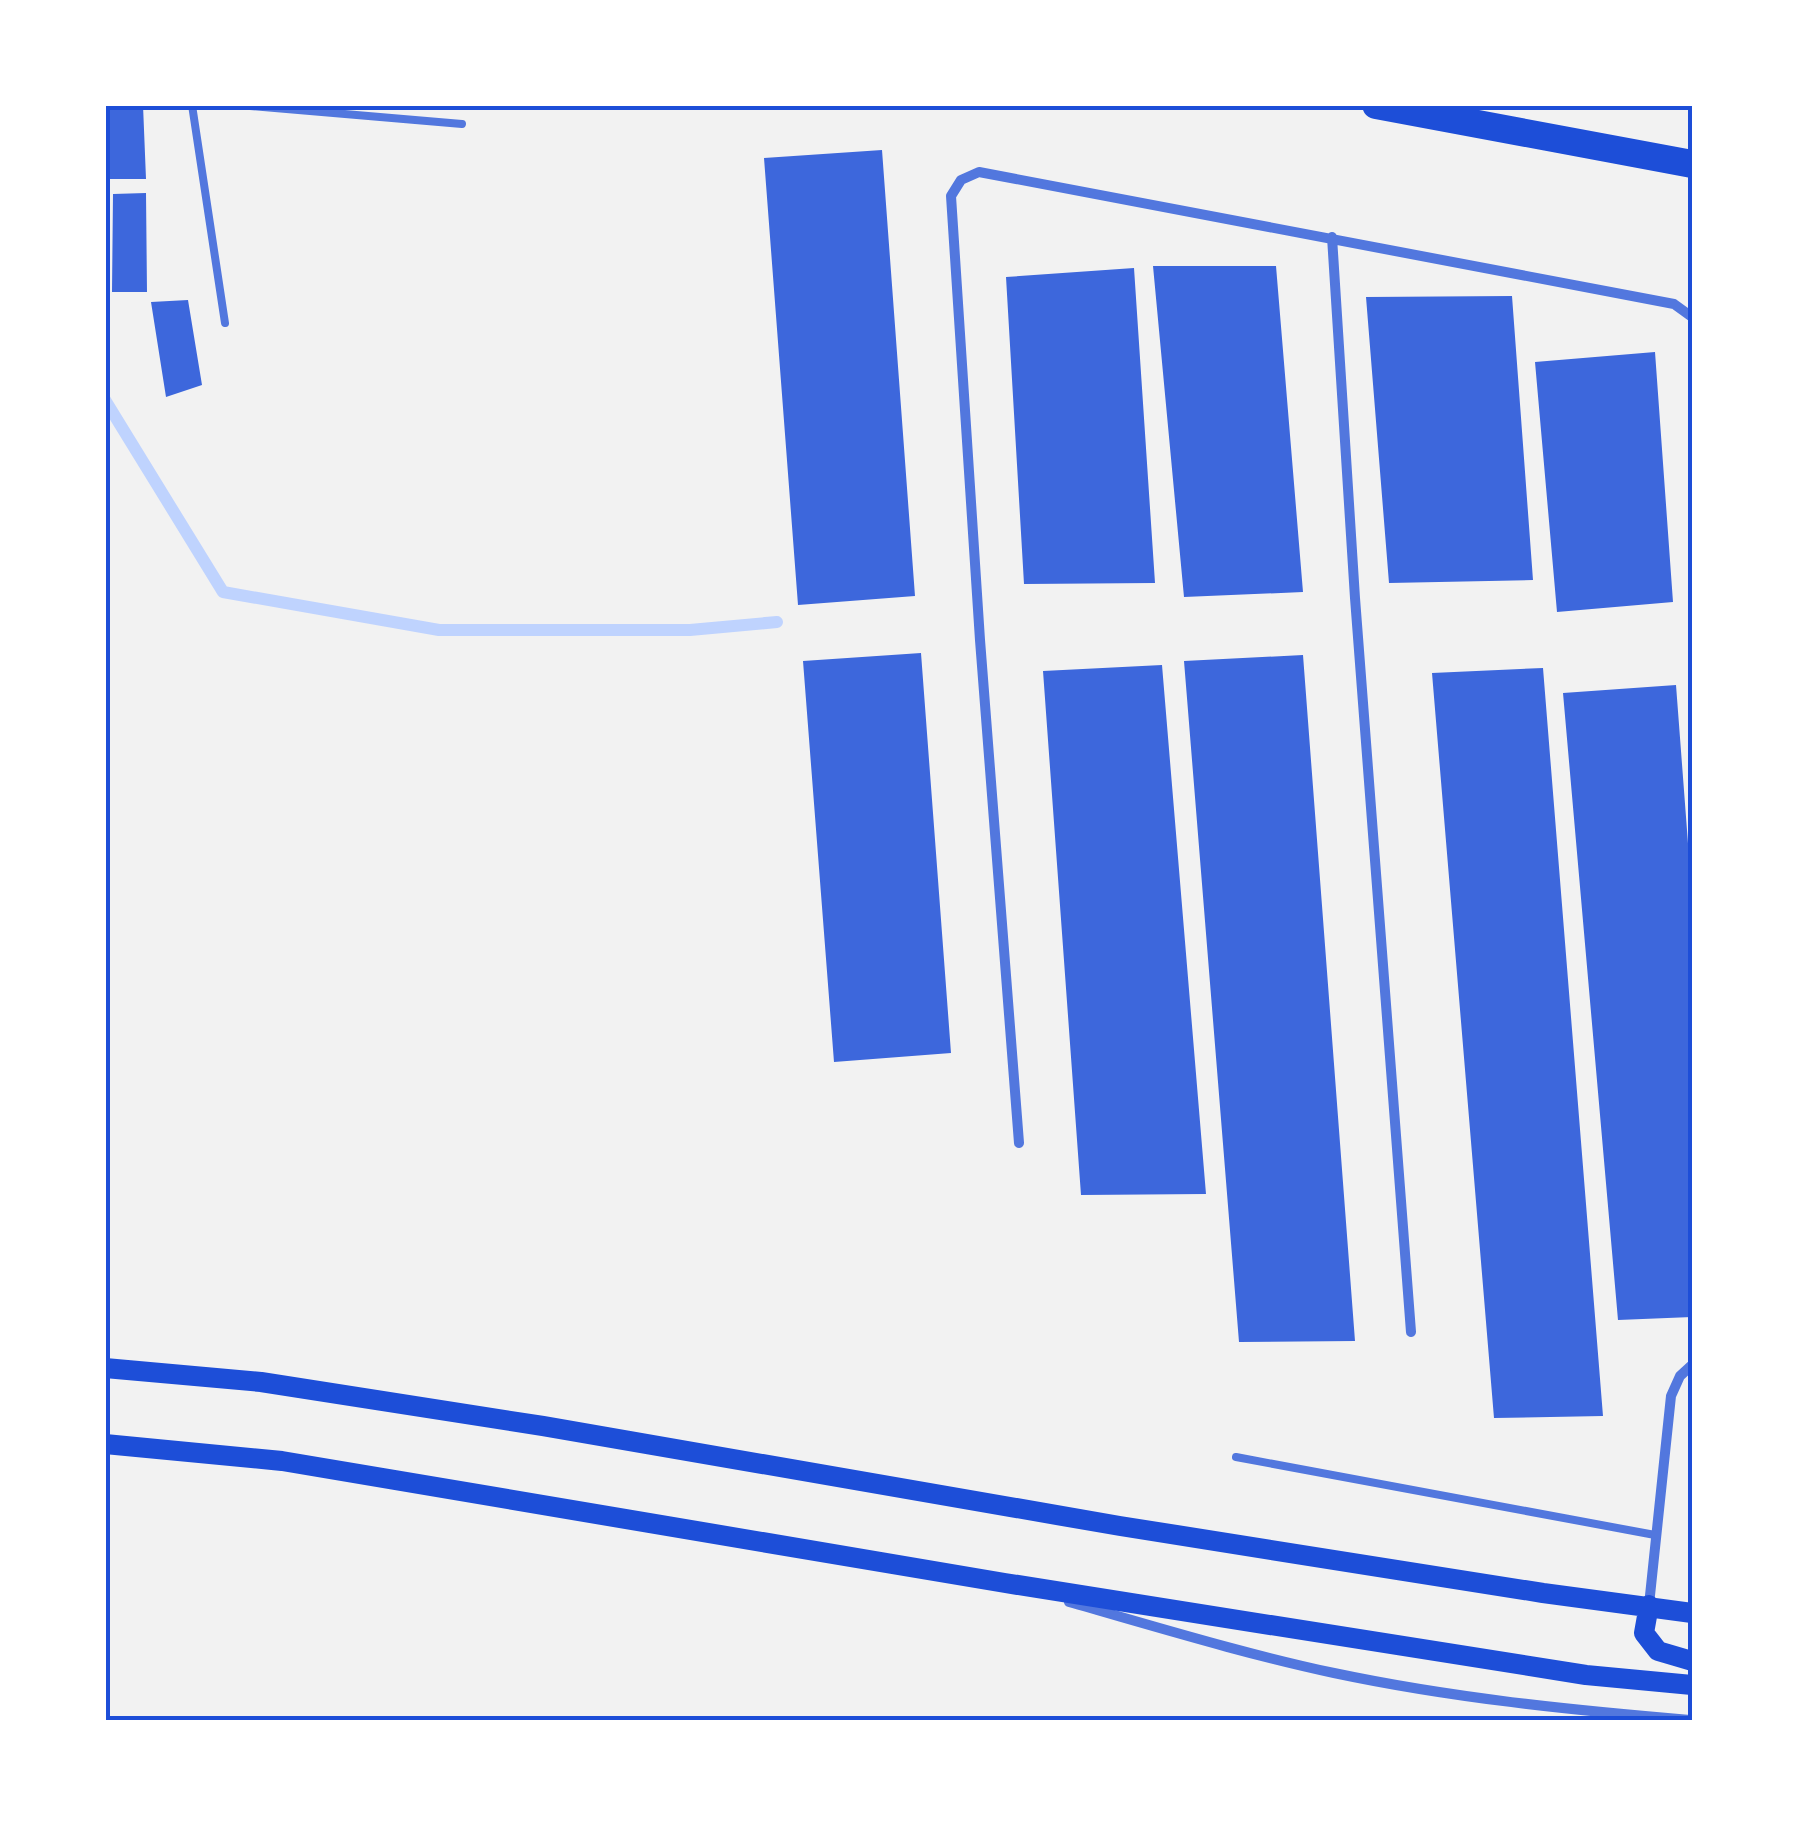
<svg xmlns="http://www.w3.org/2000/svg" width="1797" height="1825" font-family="'Exo 2',sans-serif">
<rect width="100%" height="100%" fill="#f2f2f2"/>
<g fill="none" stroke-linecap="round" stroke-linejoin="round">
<path stroke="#bfd3fe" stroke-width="12" d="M105,400l118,192 216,38h251l87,-8"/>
</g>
<path fill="#3d67dc" d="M105,105h38l3,74h-41z
M882,150l33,446 -117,9 -34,-447z
M146,193l1,99h-35l1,-98z
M1153,266h123l27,326 -119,5z
M1134,268l21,315 -131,1 -18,-307z
M1512,296l21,284 -144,3 -23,-286z
M188,300l14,85 -36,12 -15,-95z
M1655,352l18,250 -116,10 -22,-250z
M921,653l30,400 -117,9 -31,-401z
M1303,655l52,686 -116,1 -55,-681z
M1162,665l44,529 -125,1 -38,-524z
M1543,668l60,748 -109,2 -62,-745z
M1676,685l16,211v421l-74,3 -55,-627z"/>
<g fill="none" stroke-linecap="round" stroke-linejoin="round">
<path stroke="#5277de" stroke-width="8" d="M192,105l33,218
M238,105l224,19
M1236,1457l419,78"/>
<path stroke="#5277de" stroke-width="10" d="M1332,237l23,361 56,734
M1019,1143l-39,-503 -29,-444 10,-16 18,-8 695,132 18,13
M1069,1602c88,25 176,52 265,71 118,25 237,37 356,47
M1649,1605l22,-209 9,-20 12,-11"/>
<path stroke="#1d4ed8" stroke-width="20" d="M105,1368l156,14 282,44 577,100 423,67 149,20
M105,1444l177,17 723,122 581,92 106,10
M1649,1605l-5,28 14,18 34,10"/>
<path stroke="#1d4ed8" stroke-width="28" d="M1376,105l316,59"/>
</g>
<rect width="1797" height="1825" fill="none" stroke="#ffffff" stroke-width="215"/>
<rect x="108" y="108" width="1582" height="1610" fill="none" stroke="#1d4ed8" stroke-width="4"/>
</svg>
